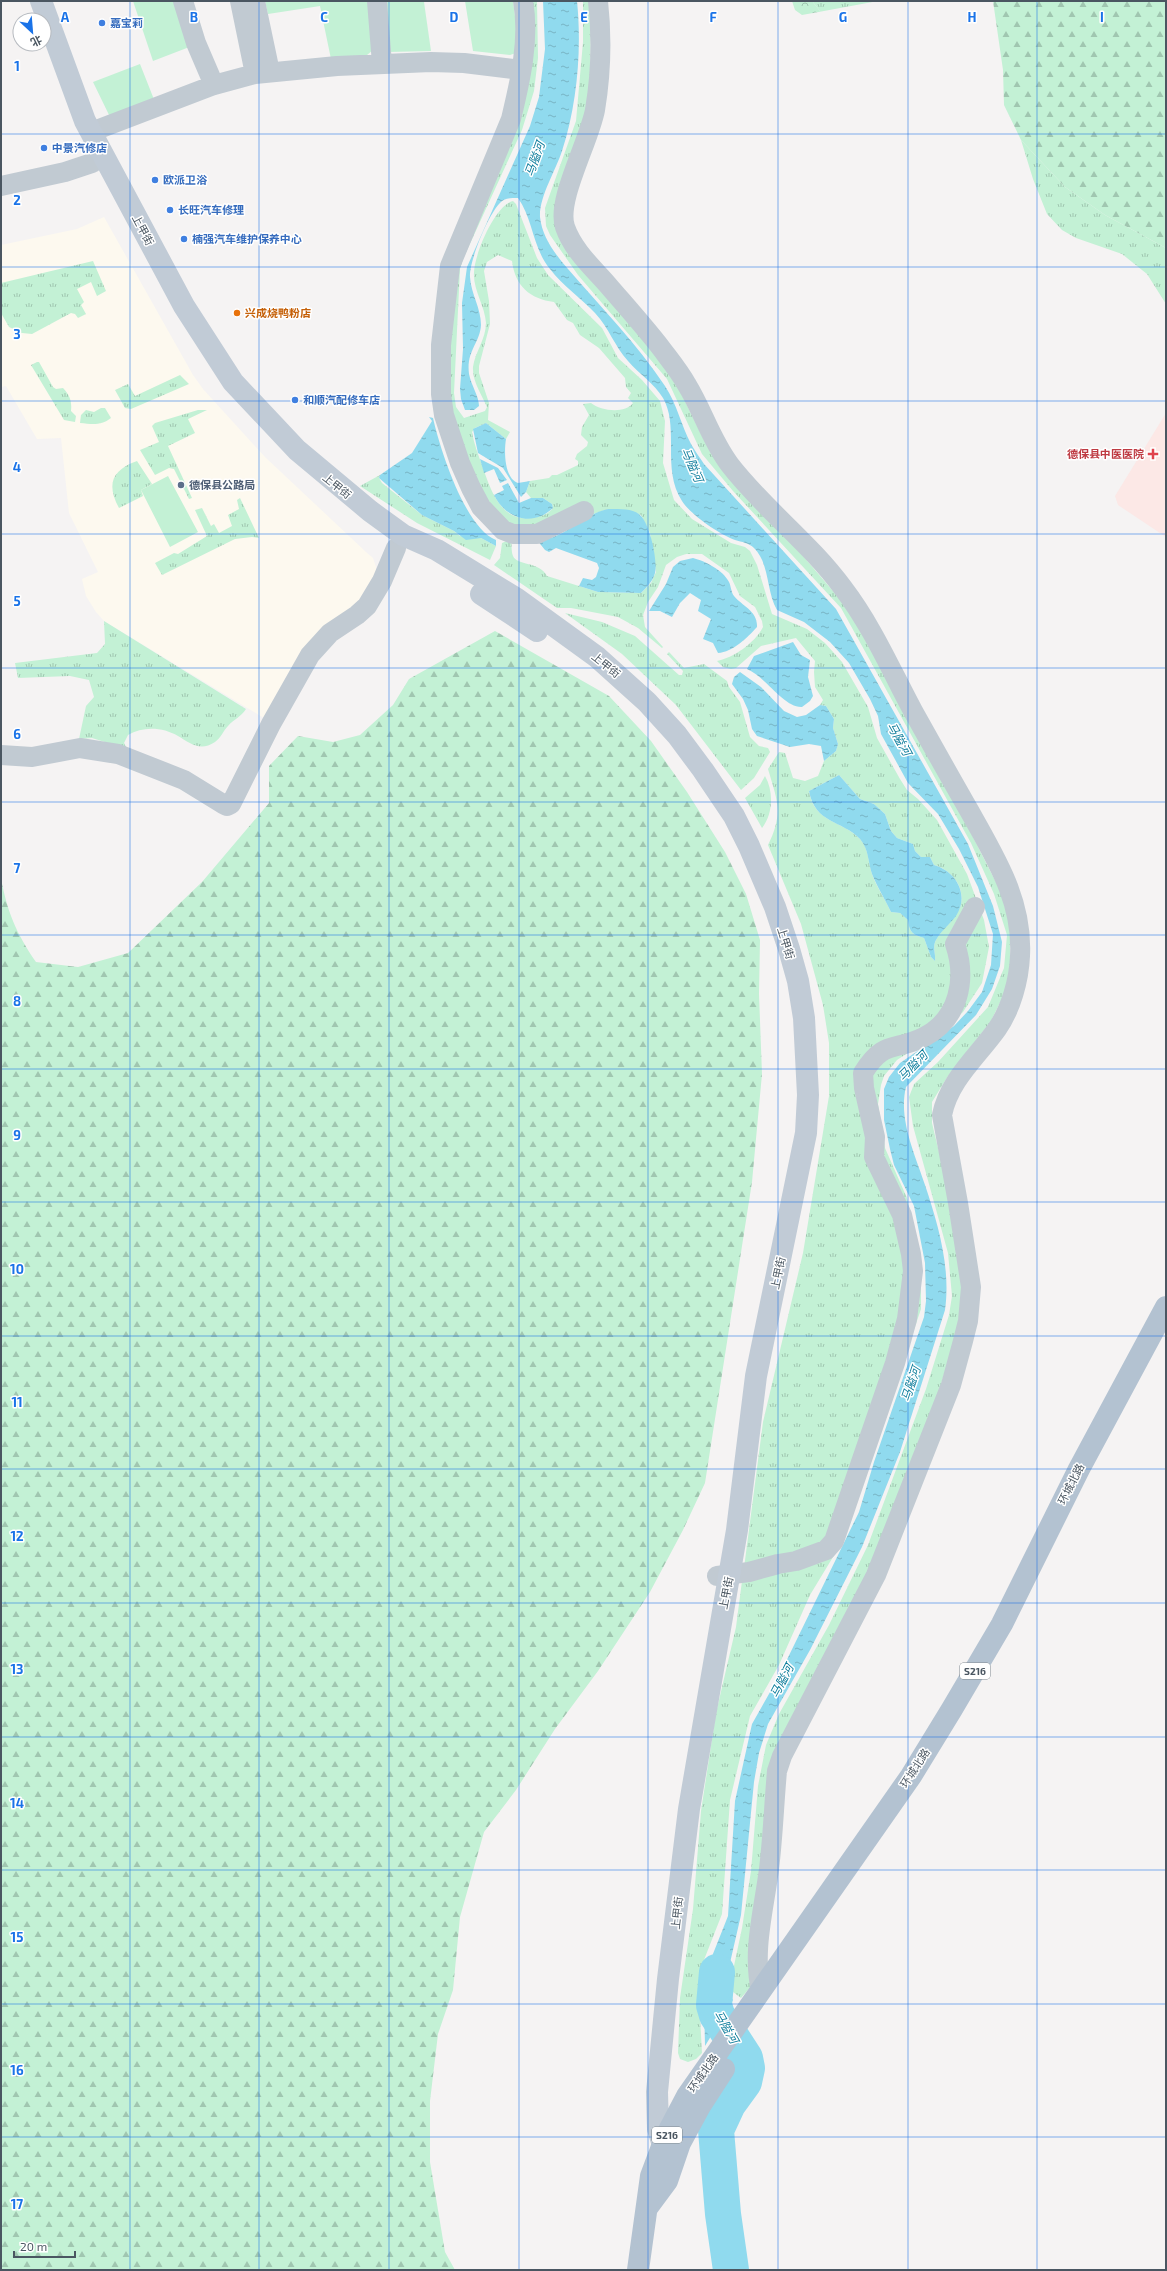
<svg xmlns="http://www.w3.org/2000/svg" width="1167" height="2271" font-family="'Exo 2','Noto Sans SC',sans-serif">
<defs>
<pattern id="grass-tufts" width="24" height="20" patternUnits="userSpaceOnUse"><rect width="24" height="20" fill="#c3f1d5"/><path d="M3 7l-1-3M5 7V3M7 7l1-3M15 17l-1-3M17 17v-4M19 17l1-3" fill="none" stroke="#a0c6b0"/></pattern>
<pattern id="forest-firs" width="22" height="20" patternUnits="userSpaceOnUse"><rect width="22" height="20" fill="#c3f1d5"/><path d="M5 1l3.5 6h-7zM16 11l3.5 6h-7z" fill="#a0c6b0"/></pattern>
<pattern id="park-crowns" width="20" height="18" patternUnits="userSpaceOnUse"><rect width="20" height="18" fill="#c3f1d5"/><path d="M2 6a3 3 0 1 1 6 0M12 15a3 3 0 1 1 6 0" fill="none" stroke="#a0c6b0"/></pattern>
<pattern id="water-ripples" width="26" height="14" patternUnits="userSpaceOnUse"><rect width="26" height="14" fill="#90daee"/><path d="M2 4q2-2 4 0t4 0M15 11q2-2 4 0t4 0" fill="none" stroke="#78b4c4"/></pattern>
</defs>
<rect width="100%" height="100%" fill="#f5f3f3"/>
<path fill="#fdf9ef" d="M104,217l89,158 10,14 62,68 101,95 7,6 3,9v7l-5,12 -104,134 -163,-99 -8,-9 -10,-16 -4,-17 16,-7 -29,-59 -8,-75 -24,1 -31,-53 -5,1v-142l76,-16z"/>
<path fill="#fce8e6" d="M1166,413v124l-48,-32 -3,-9z"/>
<path fill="url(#grass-tufts)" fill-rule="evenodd" d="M528,1h9l1,57 -4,33 -12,39 -59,129 -3,10 -6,124 2,14 8,11 21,-7 2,-4c-5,-12 -15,-26 -14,-40 2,-15 13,-28 13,-44 -1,-17 -13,-33 -12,-50 0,-18 21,-68 39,-72l3,3 21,54 11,17 54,53 16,30 24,22 18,21 5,20 -2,42 11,37 18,19 39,24 14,4 5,4 7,14 15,49 35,15 18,14 17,19 26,45 9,31 23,41 7,11 11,9 19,21 30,54 17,46 5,27 -7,36 -19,29 -20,18 -46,30 -13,16 -3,9 -3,19 7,44 22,50 14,62v49l-71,211 -17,37 -23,38 -31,70 -29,51 -20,84 -8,114 -20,51 -3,33 3,55 -6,6 -8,3 -8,-3 -2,-6 2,-55 13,-89 8,-98 15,-98 20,-86 6,-46 4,-5c25,-7 73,-13 90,-32l74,-222 6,-47 -2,-23 -9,-36 -27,-59 1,-18 -13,-53v-10l6,-11 11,-12 47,-17 24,-22 9,-22 1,-10v-16l-5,-19 6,-15 11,-16 2,-11 -3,-1 -3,3 -18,35c1,14 5,25 5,39 -2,25 -19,47 -42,56 -21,8 -46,7 -55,32 -7,18 8,49 11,68 1,8 -3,15 -1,24l28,55 10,56 -1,20 -4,26 -13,44 -57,171c-3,6 -5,11 -11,15 -8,6 -69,22 -79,22l-1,-2 19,-146 40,-169 26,-157v-53l-6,-38 -22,-81 -33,-79c16,-32 9,-45 0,-76l11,-17 6,1 8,25 12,3 13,-5 6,-15 12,-10 2,-7 -5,-16 1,-9 -8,-13 -6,-1 3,-5 -8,-13 -1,-15 1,-11 -19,-23 -35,8 -25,22 -5,1 -8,-2 -6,-6c16,-3 38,-18 46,-34l-1,-6 -7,-14 -15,-11 -11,-23 -27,-19h-16l-9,3 -11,8 -8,22 -10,15 -5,13 2,12 18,20 -1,1 -24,-20 -20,-11 -47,-9h-14l-63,-43 6,-7 2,-15 9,-4c1,5 0,12 2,17 4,10 26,5 34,20l51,16 43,1 10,-10 5,-11 -6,-39 -9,-18 -7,-3 -26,-3 -27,9 9,-8 -4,-4c-23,5 -42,23 -67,21 -24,-3 -35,-26 -44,-46 -29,-57 -28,-102 -24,-165 1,-15 0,-33 4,-47 8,-28 23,-54 34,-80 30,-65 45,-115 39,-188zM498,255l14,6c3,25 18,38 42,41l13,18 6,3 7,12 19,13 26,30 1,9 5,6 -3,5 5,5c-8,11 -32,8 -42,0l-8,1 6,11 -7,12 -1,8 7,7 -1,4 -10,8 -2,5 3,2v4l-21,10h-5l-3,3 -19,3 -4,11 5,6h12l9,6 1,4c-6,7 -13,9 -22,10 -31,4 -41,-30 -49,-53 -4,-11 -8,-21 -10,-33l3,-4 11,-5 20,16 4,-7 -22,-12 1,-17 -10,-30v-7l11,-42 -1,-23 -5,-30 3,-9zM839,775l21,24 14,5 11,10 6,17 6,7 16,6 2,7 6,6h9l4,8c22,6 36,30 22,50 -6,9 -15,15 -20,25 -4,7 0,14 -1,21l-4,-4 -7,-19c-11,-3 -15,-6 -16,-18l-8,-7 -9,-1c-6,-13 -15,-26 -19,-38 -4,-11 -3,-26 -12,-35 -18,-19 -46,-16 -51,-48z
M583,1h8l-1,92 -6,28 -28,84 116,170 32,65 146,171 88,157 72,142v72l-19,39 -43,55 -16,26v21l13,54 18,119 -8,42 -20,66 -66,170 -89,166 -27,244 -12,14 -8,-6 -2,-12 11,-52 9,-57 7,-85 8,-41 13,-31 50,-89 39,-80 58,-156 23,-74 3,-19 -4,-43 -35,-127 -4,-29 5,-13 24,-22 50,-55 16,-39 3,-33 -13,-41 -23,-51 -130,-235 -108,-117 -31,-37 -35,-75 -89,-104 -28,-40 -4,-9 -1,-18 31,-87 7,-79z
M812,1h66l-54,10h-4z
M1021,140l44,47 40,28 61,33v56l-19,-30 -25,-20 -46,-16 -14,-8 -15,-16 -14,-35z
M93,261l13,30 -9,5 -6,-14 -14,7 7,13 -3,3 5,9 -8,4 -3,-4 -4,-1 -39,21 -10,-1 -13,-6 -8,-14v-30z
M37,362h2l14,25 3,2 7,-1c7,7 9,14 8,23l5,5 -1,6 -11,-2 -33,-55z
M180,375l9,9 -58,25 -6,-1 -10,-18 13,-6 7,12z
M101,408h4l6,10c-10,8 -19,6 -31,5l1,-8 5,-5 8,2z
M198,410h9l-19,9 7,14 -27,13 24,52 -3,1 -15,-30 -5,-1 -14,7 -15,-25 19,-8 -7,-16 3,-3z
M137,461l15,23 -11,6 2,6 -24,12c-13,-24 -7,-38 18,-47z
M380,475l-1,3 3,5 40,32 32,16 6,5 21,2 15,8 -6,14 -73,-37 -57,-37z
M240,498l19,40 -7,-1 -17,2 -73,36 -7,-12 19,-10 4,1 29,-18 -12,-26 7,-2 9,18 3,-2 5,9 13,-7 -4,-11 11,-6 -2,-9z
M565,613l37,9 33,14 44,39h3l1,-4 -16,-17 2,-2 15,16 20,-4 23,17 2,6 11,15 10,35 9,9 9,2 2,4 -16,26 -13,12 -65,-85 -54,-51z
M104,621l142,88c-5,8 -12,10 -18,17 -5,5 -7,12 -13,16 -15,10 -25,1 -37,-6 -15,-9 -35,-10 -50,-1l-4,8 3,6 -35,-11 -13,1 7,-33 8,-9 -5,-17 -19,-4 -52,2 -3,-15 82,-10 8,-9z
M765,776c9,16 8,38 -3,52l-17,-30 15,-13z"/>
<path fill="url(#forest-firs)" d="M993,1h173v247l-61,-33 -40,-28 -44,-47 -17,-35 -1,-35z
M495,631l114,65 42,45 36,51 38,60 21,42 14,46 -1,54 3,80 -10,108 -47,301 -22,47 -33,62 -52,79 -43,58 -39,61 -32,42 -24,85 -7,73 -15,44 -8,67v61l15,90 10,18h-454v-1392c6,33 15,55 35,84l42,5 50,-14 74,-71 67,-79v-37l29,-30 35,6 27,-7 33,-30 16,-26z"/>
<path fill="url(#park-crowns)" d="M792,1h20l8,10h4l-22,4 -7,-5z"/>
<path fill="#c3f1d5" d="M133,1h43l16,45 -39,15z
M265,1h104l4,49 -6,5 -36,4 -11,-53 -52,8z
M383,1h43l-2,1 7,49 -43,1z
M465,1h48l4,30 -1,22 -6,2 -37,-4z
M140,64l15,38 -45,15 -17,-35z
M168,476l30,56 -28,15 -29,-57z"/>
<path fill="url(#water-ripples)" d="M543,1h34c5,49 0,104 -15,150 -6,19 -23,46 -22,66 2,20 15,37 28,52 33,38 69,75 97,117 12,18 16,39 26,58 4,7 9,14 13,20l132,145 132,235 25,62 9,36 -2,24 -8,23 -16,26 -70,72c-8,32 9,67 19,98 13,39 26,83 20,125l-45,142 -38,95 -52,103 -42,74 -9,29 -5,29 -13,133 -14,61 1,16 5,8 -28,46 -1,-46 3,-31 21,-53 7,-115 17,-77 26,-46 81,-166 15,-50 50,-145 2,-16 -1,-38 -11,-57 -20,-41 -4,-16 -6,-29v-31l5,-12 11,-14 54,-37 14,-15 14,-19 9,-27 2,-31 -15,-47 -19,-38 -21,-35 -30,-31 -27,-49 -3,-18 -8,-17 -21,-36 -19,-21 -26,-20 -27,-12c-11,-19 -7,-46 -23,-62 -5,-5 -12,-6 -19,-8 -16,-6 -44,-25 -53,-39 -21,-33 -2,-73 -19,-103 -9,-15 -24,-24 -35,-37 -13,-14 -19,-33 -33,-48 -14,-15 -32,-27 -45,-44 -17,-20 -17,-50 -32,-71 -8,0 -14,0 -19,6 -11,12 -30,57 -29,73 1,17 11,31 11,48 -1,18 -15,26 -12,49 2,11 10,22 10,32l-5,4h-9l-4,-11 -1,-10 3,-40 -1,-46 5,-36 63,-141 9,-29 6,-48z
M429,417l4,1c7,31 32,110 63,122v6l-15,-8 -15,2 -12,-9 -32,-16 -43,-37 1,-3 32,-22 20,-32z
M486,423l20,16c-2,12 -2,39 12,44l12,-2 -4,11 -5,5 -18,-29 -25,-15 -5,-24z
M480,459l18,9 9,12 -7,3 -6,-14 -10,4z
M508,483l11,20 12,-5h12l9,6 1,4c-21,20 -48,10 -59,-13l10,-5 -2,-4z
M608,509c9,0 27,-1 33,7 9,9 17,45 14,57 -2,8 -8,14 -14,20l-43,-1 -19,-6 4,-8 9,2 4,-3 3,-9 -2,-5 -41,-15 -7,4 -4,-2 -8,-10c26,1 45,-26 71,-31z
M693,558c12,3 30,12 36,24 2,4 2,10 5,14 8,10 24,15 23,31 -10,11 -24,25 -39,26l-5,-10 -10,-4 8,-20 -13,-8 3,-11 -11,-7 -10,10 -8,14 -12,-6h-11l17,-27 7,-17 7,-6z
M793,642l8,13 9,5 -2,17 5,19 -3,5 -8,6c-18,1 -36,-30 -55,-38l7,-13z
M740,672l21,15 23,24 13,6 9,-2 14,-10 6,1 8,13 -1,9 5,16 -2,7 -12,10 -3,-15 -12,-2 -19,3 -33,-11 -5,-7 -4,-19 -5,-11 -11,-15 2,-7z
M839,775l21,24 14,5 11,10 6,17 6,7 16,6 2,7 6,6h9l4,8c22,6 36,30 22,51 -6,8 -15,15 -20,24 -4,7 0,14 -1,21l-4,-4 -7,-19c-11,-3 -15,-6 -16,-18l-8,-7 -9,-1c-6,-13 -14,-25 -19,-38 -4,-11 -3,-25 -12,-35 -18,-19 -45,-15 -51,-48z"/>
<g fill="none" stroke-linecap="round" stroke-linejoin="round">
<path stroke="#90daee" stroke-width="36" d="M717,1972l-3,33 3,10 28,43 2,10 -3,14 -16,22 -12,26 7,84 8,56"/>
<path stroke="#c1cad2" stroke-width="20" d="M183,1l13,42 18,42
M240,1l15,73
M255,1l15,71
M377,1l5,63
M523,1c7,38 -3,81 -12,118l-61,147 -9,79v49l3,21 16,48 11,25 10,19 22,23 10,4h24l47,-23
M598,1c4,36 3,73 -3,109 -6,32 -39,90 -30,117 8,23 27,40 42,57 18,21 37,42 54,64 9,12 19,24 26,37 16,26 24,55 43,80 34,44 80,78 113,123 29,38 48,82 70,123 19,34 38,68 57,101 26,47 53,89 50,144 -1,24 -9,53 -23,73 -20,28 -48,51 -55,86l16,88 13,84 -3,34 -5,20 -12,44 -75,190 -94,181 -5,15c-3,33 -4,65 -8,98 -5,40 -17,82 -8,122
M91,132l123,-47 41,-11 82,-8 94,-4 33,1 57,7
M1,186l64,-14 27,-9
M1,755l31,2 48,-9 38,6 66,26 39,24 4,2 4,-2 40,-80 39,-69 20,-22 27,-18 10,-9 15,-25 14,-33
M717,1576l32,-4 29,-8 18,-3 30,-11 8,-9 61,-178 12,-44 6,-48 -2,-17 -9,-39 -28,-58 1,-20 -11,-49 -1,-15c21,-34 31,-21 61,-36 35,-18 43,-58 31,-93l20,-37"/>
<path stroke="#c1cbd6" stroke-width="22" d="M41,1l44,120 99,185 49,76 64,68 73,61 33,24 34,15 80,49 80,58 50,45 30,33 26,35 31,46 15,30 26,61 14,42 9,32 6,37 4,77 -2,38 -50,243 -19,154 -48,279 -21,170 -11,113 1,37 5,16 9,8
M481,594l56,37"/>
<path stroke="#b3c2d1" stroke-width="22" d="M647,2208l20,-27 13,-38 20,-37 24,-37
M638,2270l13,-94 15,-40 21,-40 224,-320 41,-67 50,-85 77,-155 87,-162"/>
</g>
<path fill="none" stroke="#1a73e8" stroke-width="1" stroke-opacity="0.55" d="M130,1v2269M259,1v2269M389,1v2269M519,1v2269M648,1v2269M778,1v2269M908,1v2269M1037,1v2269M1,134h1165M1,267h1165M1,401h1165M1,534h1165M1,668h1165M1,802h1165M1,935h1165M1,1069h1165M1,1202h1165M1,1336h1165M1,1469h1165M1,1603h1165M1,1737h1165M1,1870h1165M1,2004h1165M1,2137h1165"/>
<g fill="#3f7fe0" stroke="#fff" stroke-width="1.5">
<circle cx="102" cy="23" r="4"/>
<circle cx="44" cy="148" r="4"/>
<circle cx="155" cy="180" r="4"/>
<circle cx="170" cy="210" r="4"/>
<circle cx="184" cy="239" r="4"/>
<circle cx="295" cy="400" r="4"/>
</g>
<circle fill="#e8710a" stroke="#fff" stroke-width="1.5" cx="237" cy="313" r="4"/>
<path fill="#e0444e" stroke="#fff" stroke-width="1.5" d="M1151 448h4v4h4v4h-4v4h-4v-4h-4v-4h4z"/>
<circle fill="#5c6f8a" stroke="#fff" stroke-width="1.5" cx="181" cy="485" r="4"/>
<g text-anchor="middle" stroke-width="3" stroke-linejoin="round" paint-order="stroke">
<g fill="#fff" stroke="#808990" stroke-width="1">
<rect x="960" y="1663" width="30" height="16" rx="3"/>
<rect x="652" y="2127" width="30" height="16" rx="3"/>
</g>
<g font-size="10" font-weight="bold" fill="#4a5661">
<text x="975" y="1675">S216</text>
<text x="667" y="2139">S216</text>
</g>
<g font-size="11" font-weight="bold" fill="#366cbe" stroke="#fff" text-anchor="start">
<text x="110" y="27">嘉宝莉</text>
<text x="52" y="152">中景汽修店</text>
<text x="163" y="184">欧派卫浴</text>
<text x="178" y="214">长旺汽车修理</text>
<text x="192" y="243">楠强汽车维护保养中心</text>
<text x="303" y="404">和顺汽配修车店</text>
</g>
<g font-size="11" fill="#4a5661" stroke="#fff">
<text transform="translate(143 230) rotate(62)" y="4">上甲街</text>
<text transform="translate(337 486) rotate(39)" y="4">上甲街</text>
<text transform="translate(606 665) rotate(39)" y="4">上甲街</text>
<text transform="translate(786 943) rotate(73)" y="4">上甲街</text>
<text transform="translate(778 1273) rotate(-78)" y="4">上甲街</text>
<text transform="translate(1071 1484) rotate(-63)" y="4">环城北路</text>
<text transform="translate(726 1593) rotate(-79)" y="4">上甲街</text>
<text transform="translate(915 1768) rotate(-57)" y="4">环城北路</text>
<text transform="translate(677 1913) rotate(-84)" y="4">上甲街</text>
<text transform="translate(703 2073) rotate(-55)" y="4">环城北路</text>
</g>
<g font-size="11" font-weight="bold" fill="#c56008" stroke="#fff" text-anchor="start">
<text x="245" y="317">兴成烧鸭粉店</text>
</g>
<g font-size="11" font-weight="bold" fill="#be3a42" stroke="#fff" text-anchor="end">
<text x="1144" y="458">德保县中医医院</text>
</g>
<g font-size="11" font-weight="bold" fill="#4e5e75" stroke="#fff" text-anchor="start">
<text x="189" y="489">德保县公路局</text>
</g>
<g font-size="12" font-style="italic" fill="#0c7c9b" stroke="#fff">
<text transform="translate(535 159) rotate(-70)" y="4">马隘河</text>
<text transform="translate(692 465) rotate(67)" y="4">马隘河</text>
<text transform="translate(899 739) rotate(61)" y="4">马隘河</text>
<text transform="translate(913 1066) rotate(-45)" y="4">马隘河</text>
<text transform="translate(911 1384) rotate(-71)" y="4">马隘河</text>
<text transform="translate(782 1681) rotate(-62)" y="4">马隘河</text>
<text transform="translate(726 2027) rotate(60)" y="4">马隘河</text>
</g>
</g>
<g font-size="13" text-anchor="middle" font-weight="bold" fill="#1a73e8" stroke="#fff" stroke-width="3" stroke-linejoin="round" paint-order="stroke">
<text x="65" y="22">A</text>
<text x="194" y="22">B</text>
<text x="324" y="22">C</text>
<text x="454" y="22">D</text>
<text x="584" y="22">E</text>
<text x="713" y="22">F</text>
<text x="843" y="22">G</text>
<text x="972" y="22">H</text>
<text x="1102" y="22">I</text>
<text x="17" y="71">1</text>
<text x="17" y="205">2</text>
<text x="17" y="339">3</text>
<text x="17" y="472">4</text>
<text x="17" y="606">5</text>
<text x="17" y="739">6</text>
<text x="17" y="873">7</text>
<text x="17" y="1006">8</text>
<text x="17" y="1140">9</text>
<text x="17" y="1274">10</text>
<text x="17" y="1407">11</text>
<text x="17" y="1541">12</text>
<text x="17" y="1674">13</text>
<text x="17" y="1808">14</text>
<text x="17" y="1942">15</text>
<text x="17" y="2075">16</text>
<text x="17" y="2209">17</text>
</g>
<rect width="1167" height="2271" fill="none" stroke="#4a5661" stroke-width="4"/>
<g transform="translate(32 32) rotate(154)"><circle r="19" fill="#ffffff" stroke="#b7bbc0"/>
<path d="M0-3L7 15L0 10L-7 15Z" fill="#1a73e8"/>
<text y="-6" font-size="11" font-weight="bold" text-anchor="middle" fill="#4a5661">北</text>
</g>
<path d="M14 2251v6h61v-6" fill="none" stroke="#4a5661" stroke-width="2"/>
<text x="20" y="2251" font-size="12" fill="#4a5661" stroke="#ffffff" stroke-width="3" paint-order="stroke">20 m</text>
</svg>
